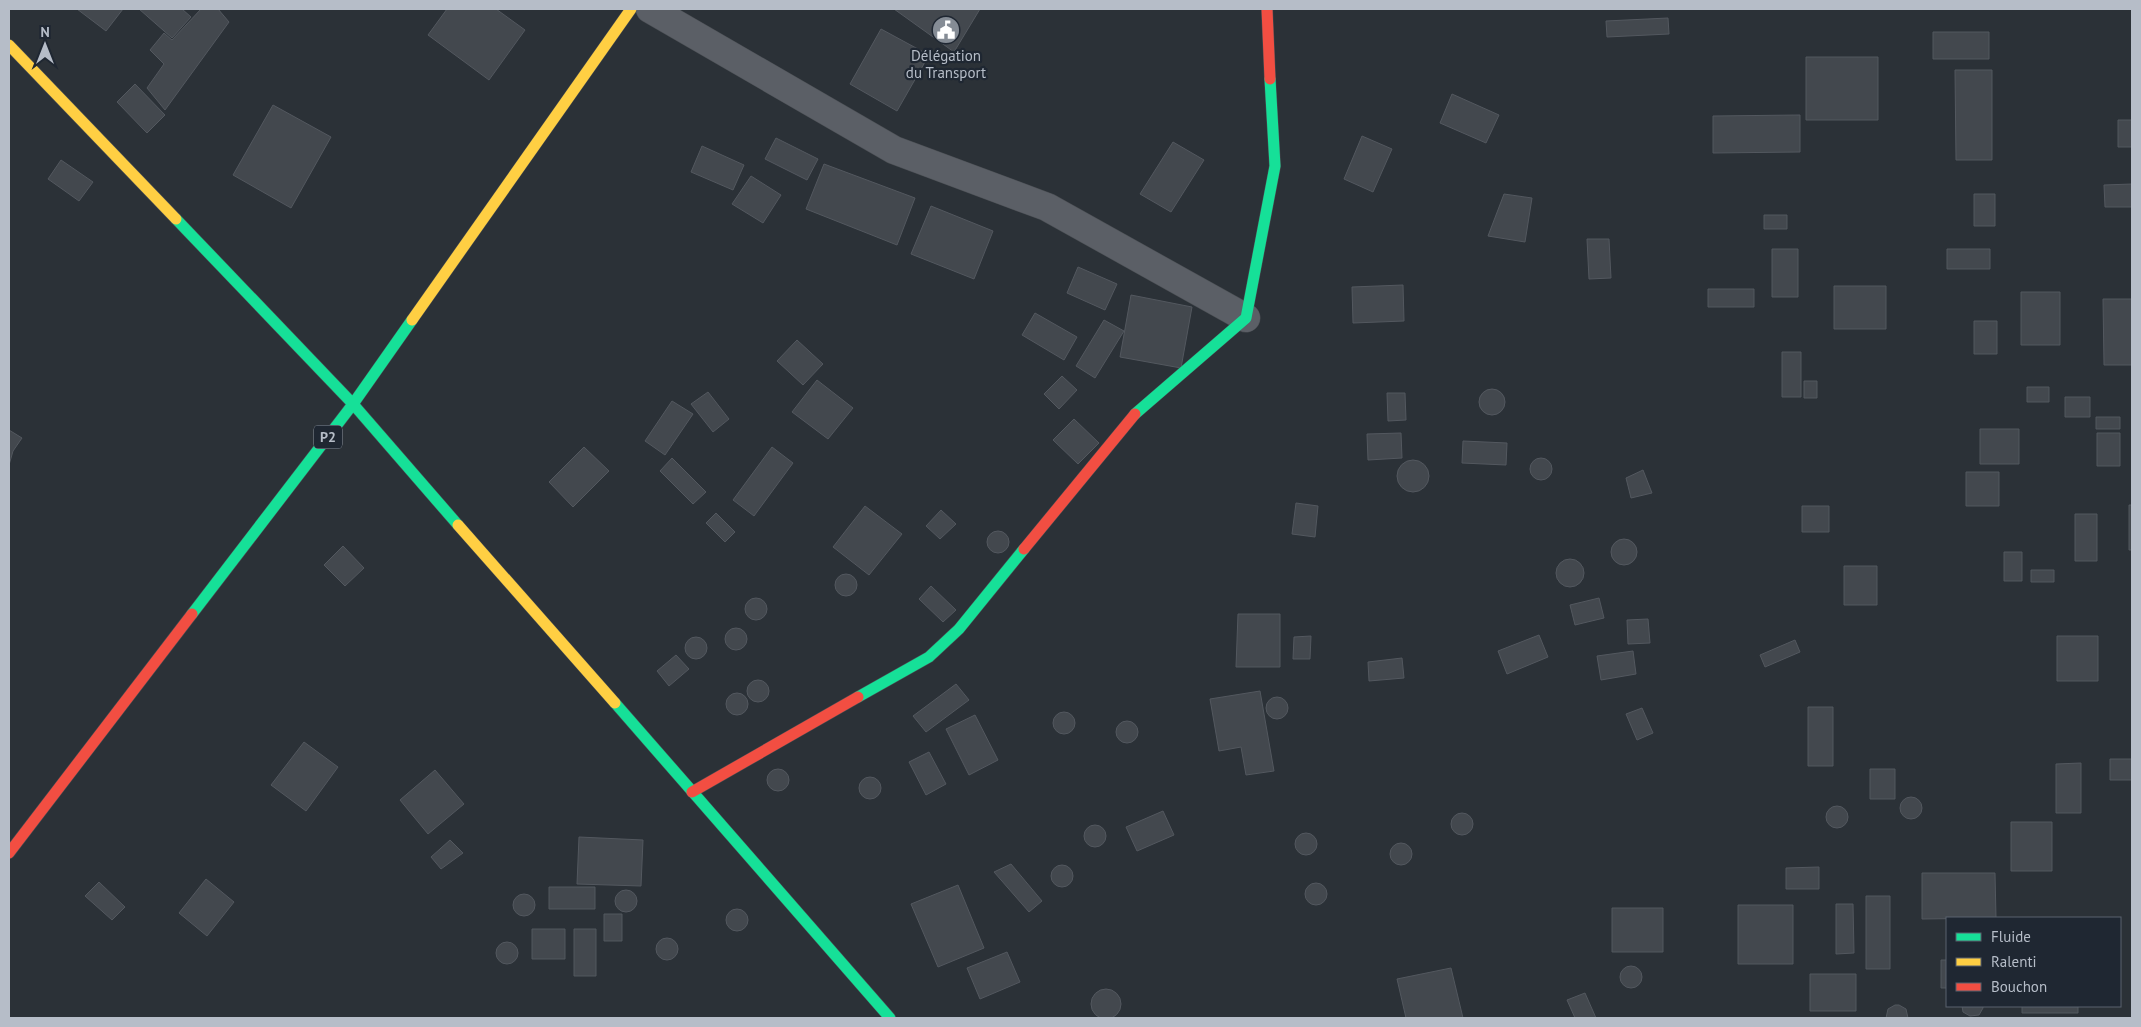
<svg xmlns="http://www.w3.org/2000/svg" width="2141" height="1027" font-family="'PT Sans',sans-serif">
<rect width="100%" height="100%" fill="#2b3137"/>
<path fill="#43484e" stroke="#53585f" d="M77,9h46l-17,22z
M139,9h43l9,8 -19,21z
M201,9h17l11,13 -64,88 -18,-22 17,-24 -14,-14 14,-17 8,7z
M447,9h49l29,21 -36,50 -61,-45z
M894,9h86l-26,43z
M1668,18l1,16 -62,3 -1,-16z
M881,29l48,26 -32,56 -47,-27z
M1933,32h56v27h-56z
M1806,57h72v63h-72z
M1955,70h37v90h-36z
M135,84l30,31 -18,18 -30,-31z
M1452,94l47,21 -13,28 -46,-20z
M273,105l58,32 -40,71 -58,-33z
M1800,115v37l-87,1v-37z
M2118,120h14v27h-14z
M1362,136l30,13 -19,43 -29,-13z
M776,138l42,21 -11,21 -42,-21z
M1173,142l31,18 -33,52 -31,-18z
M702,146l42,19 -11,25 -42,-18z
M61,160l32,22 -14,19 -31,-22z
M824,164l91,34 -18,47 -91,-36z
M751,176l30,19 -18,28 -31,-19z
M2132,184v23h-27l-1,-22z
M1504,194l28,4 -7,44 -37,-6z
M1974,194h21v32h-21z
M931,206l62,25 -19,48 -63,-25z
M1764,215h23v14h-23z
M1587,239h22l2,39 -22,1z
M1772,249h26v48h-26z
M1947,249h43v20h-43z
M1078,267l39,17 -12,26 -38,-17z
M1403,285l1,36 -51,2 -1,-36z
M1834,286h52v43h-52z
M1708,289h46v18h-46z
M2021,292h39v53h-39z
M1131,295l61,12 -11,61 -61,-11z
M2103,299h29v66h-28z
M1035,313l42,24 -13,23 -42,-25z
M1104,320l20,11 -29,47 -19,-12z
M1974,321h23v33h-23z
M797,340l26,24 -20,21 -26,-24z
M1782,352h19v45h-19z
M1062,376l15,14 -18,19 -15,-15z
M817,380l36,28 -25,31 -36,-27z
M1804,381h13v17h-13z
M2027,387h22v15h-22z
M1479 402a13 13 0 1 1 26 0a13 13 0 1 1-26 0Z
M708,392l21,27 -16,13 -22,-28z
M1387,393h18l1,27 -18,1z
M2065,397h25v20h-25z
M672,401l21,13 -28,41 -20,-14z
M2096,417h24v12h-24z
M1074,419l25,24 -21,21 -25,-24z
M1980,429h39v35h-39z
M9,430l13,8 -9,13 -4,14z
M1401,433l1,25 -34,2 -1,-26z
M2097,433h23v33h-23z
M1463,441l44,2 -1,22 -44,-2z
M584,447l25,24 -36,36 -24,-25z
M772,447l21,16 -39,53 -21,-16z
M1530 469a11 11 0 1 1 22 0a11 11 0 1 1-22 0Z
M672,458l34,34 -13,12 -33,-33z
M1397 476a16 16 0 1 1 32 0a16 16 0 1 1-32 0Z
M1643,470l9,23 -21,5 -5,-20z
M1966,472h33v34h-33z
M1296,503l22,3 -3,31 -23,-3z
M2129,505h3v45h-3z
M865,506l37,28 -33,41 -36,-28z
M1802,506h27v26h-27z
M941,510l15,14 -16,15 -14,-13z
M716,513l19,19 -10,10 -19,-19z
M2075,514h22v47h-22z
M987 542a11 11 0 1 1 22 0a11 11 0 1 1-22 0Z
M1611 552a13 13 0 1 1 26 0a13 13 0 1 1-26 0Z
M343,546l21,22 -19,18 -21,-21z
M2004,552h18v29h-18z
M1556 573a14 14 0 1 1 28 0a14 14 0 1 1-28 0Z
M1844,566h33v39h-33z
M2031,570h23v12h-23z
M835 585a11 11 0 1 1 22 0a11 11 0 1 1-22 0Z
M931,586l25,24 -13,12 -24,-23z
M1599,598l5,20 -29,7 -5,-20z
M745 609a11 11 0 1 1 22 0a11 11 0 1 1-22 0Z
M1238,614h42v53h-44z
M1648,619l2,24 -22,1 -1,-24z
M725 639a11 11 0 1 1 22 0a11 11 0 1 1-22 0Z
M1539,635l9,22 -41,17 -9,-23z
M1311,636l-1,23h-17l1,-22z
M2057,636h41v45h-41z
M685 648a11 11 0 1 1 22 0a11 11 0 1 1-22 0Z
M1795,640l5,12 -35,15 -5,-12z
M1633,651l3,23 -35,6 -4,-24z
M676,655l13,14 -20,17 -12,-15z
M1402,658l2,20 -35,3 -1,-19z
M747 691a11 11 0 1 1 22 0a11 11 0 1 1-22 0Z
M956,684l13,16 -43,32 -13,-16z
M1260,691l14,80 -28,4 -5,-28 -22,4 -9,-52z
M726 704a11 11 0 1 1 22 0a11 11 0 1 1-22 0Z
M1266 708a11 11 0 1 1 22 0a11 11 0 1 1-22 0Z
M1808,707h25v59h-25z
M1642,708l11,25 -16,7 -11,-26z
M1053 723a11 11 0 1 1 22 0a11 11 0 1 1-22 0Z
M975,715l23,45 -29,15 -23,-46z
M1116 732a11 11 0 1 1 22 0a11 11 0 1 1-22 0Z
M304,742l34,25 -32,44 -35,-26z
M929,752l17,32 -20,11 -17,-33z
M2110,759h22v21h-22z
M2081,763v50h-25v-49z
M1870,769h25v30h-25z
M767 780a11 11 0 1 1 22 0a11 11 0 1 1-22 0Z
M435,770l29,34 -36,30 -28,-34z
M859 788a11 11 0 1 1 22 0a11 11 0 1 1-22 0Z
M1900 808a11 11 0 1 1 22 0a11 11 0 1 1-22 0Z
M1826 817a11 11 0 1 1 22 0a11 11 0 1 1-22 0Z
M1163,811l11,24 -37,16 -11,-24z
M1451 824a11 11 0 1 1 22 0a11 11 0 1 1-22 0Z
M2011,822h41v49h-41z
M1084 836a11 11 0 1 1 22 0a11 11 0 1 1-22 0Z
M1295 844a11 11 0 1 1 22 0a11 11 0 1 1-22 0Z
M579,837l64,3 -2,46 -64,-2z
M450,840l13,13 -22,16 -10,-12z
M1390 854a11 11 0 1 1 22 0a11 11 0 1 1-22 0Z
M1011,864l31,37 -13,11 -35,-40z
M1051 876a11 11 0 1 1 22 0a11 11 0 1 1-22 0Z
M1819,867v22h-33v-21z
M1922,873h73l1,45 -74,1z
M206,879l28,23 -27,34 -28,-23z
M99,882l26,25 -13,13 -27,-24z
M1305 894a11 11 0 1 1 22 0a11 11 0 1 1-22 0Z
M958,885l26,63 -46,19 -27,-63z
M549,887h46v22h-46z
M615 901a11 11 0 1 1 22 0a11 11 0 1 1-22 0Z
M513 905a11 11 0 1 1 22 0a11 11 0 1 1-22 0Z
M1866,896h24v73h-24z
M1836,904h17l1,49 -18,1z
M1738,905h55v59h-55z
M1612,908h51v44h-51z
M726 920a11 11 0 1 1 22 0a11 11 0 1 1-22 0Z
M604,914h18v27h-18z
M532,929h33v30h-33z
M574,929h22v47h-22z
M656 949a11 11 0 1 1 22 0a11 11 0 1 1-22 0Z
M496 953a11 11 0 1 1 22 0a11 11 0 1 1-22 0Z
M1007,952l13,30 -40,17 -13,-31z
M1941,960h6v28h-6z
M1620 977a11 11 0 1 1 22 0a11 11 0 1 1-22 0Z
M1451,968l12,50h-57l-9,-39z
M1810,974h46v37h-46z
M1091 1004a15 15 0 1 1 30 0a15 15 0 1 1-30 0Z
M1585,993l11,25h-21l-8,-18z
M1895,1005h4l7,4 2,9h-22l2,-9z
M1962,1006h21v2l-4,7 -9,1 -7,-4z
M2022,1006h56v7h-56z"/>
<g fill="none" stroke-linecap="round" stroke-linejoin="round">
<defs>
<path id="street" d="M650,9l244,141 153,57 199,111"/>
<path id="fast" d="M176,219l177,185 105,121
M1135,414l111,-96 29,-152 -5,-87
M192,614l161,-210 59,-84
M858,697l71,-40 30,-28 65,-80
M615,703l275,315"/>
<path id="slow" d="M9,45l167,174
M412,320l219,-311
M458,525l157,178"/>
<path id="jam" d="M1267,9l3,70
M1024,549l111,-135
M692,792l166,-95
M9,853l183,-239"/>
</defs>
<use href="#street" stroke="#494d52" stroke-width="29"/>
<use href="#fast" stroke="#494d52" stroke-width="12"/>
<use href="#slow" stroke="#494d52" stroke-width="12"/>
<use href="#jam" stroke="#494d52" stroke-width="12"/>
<use href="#street" stroke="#5b5f66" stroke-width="28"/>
<use href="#fast" stroke="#16e098" stroke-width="11"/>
<use href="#slow" stroke="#ffcf43" stroke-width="11"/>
<use href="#jam" stroke="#f24e42" stroke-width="11"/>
</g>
<defs>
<symbol id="civic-disc" viewBox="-11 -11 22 22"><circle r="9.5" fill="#858c95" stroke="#1f2732"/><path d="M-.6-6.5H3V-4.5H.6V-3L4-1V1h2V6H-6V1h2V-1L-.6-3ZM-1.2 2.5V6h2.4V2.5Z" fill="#fff"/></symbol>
</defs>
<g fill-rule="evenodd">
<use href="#civic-disc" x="930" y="14" width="32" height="32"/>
</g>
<g text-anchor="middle" stroke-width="4.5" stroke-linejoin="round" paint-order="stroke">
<rect fill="#1f2732" stroke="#89909b" stroke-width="1" x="314" y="425.5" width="28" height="23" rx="4"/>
<g font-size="14" font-weight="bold" fill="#b6bdc8">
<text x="328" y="442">P2</text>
</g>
<g font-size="15" fill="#b6bdc8" stroke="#1f2732">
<text x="946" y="61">Délégation<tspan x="946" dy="17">du Transport</tspan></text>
</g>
</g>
<rect width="2141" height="1027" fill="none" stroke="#b6bdc8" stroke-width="20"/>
<rect x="1946" y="917" width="175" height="90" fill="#1f2732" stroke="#5b636e"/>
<rect x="1956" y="933" width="25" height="8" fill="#16e098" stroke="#5b636e"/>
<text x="1991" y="942" font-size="15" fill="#b6bdc8">Fluide</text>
<rect x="1956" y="958" width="25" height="8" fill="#ffcf43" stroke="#5b636e"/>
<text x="1991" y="967" font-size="15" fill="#b6bdc8">Ralenti</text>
<rect x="1956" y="983" width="25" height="8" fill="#f24e42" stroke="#5b636e"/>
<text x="1991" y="992" font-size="15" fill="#b6bdc8">Bouchon</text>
<g transform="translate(45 45)" stroke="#1f2732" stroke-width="4" paint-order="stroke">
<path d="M0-4L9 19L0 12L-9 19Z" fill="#b6bdc8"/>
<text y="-8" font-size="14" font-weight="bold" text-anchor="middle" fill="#b6bdc8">N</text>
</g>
</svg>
